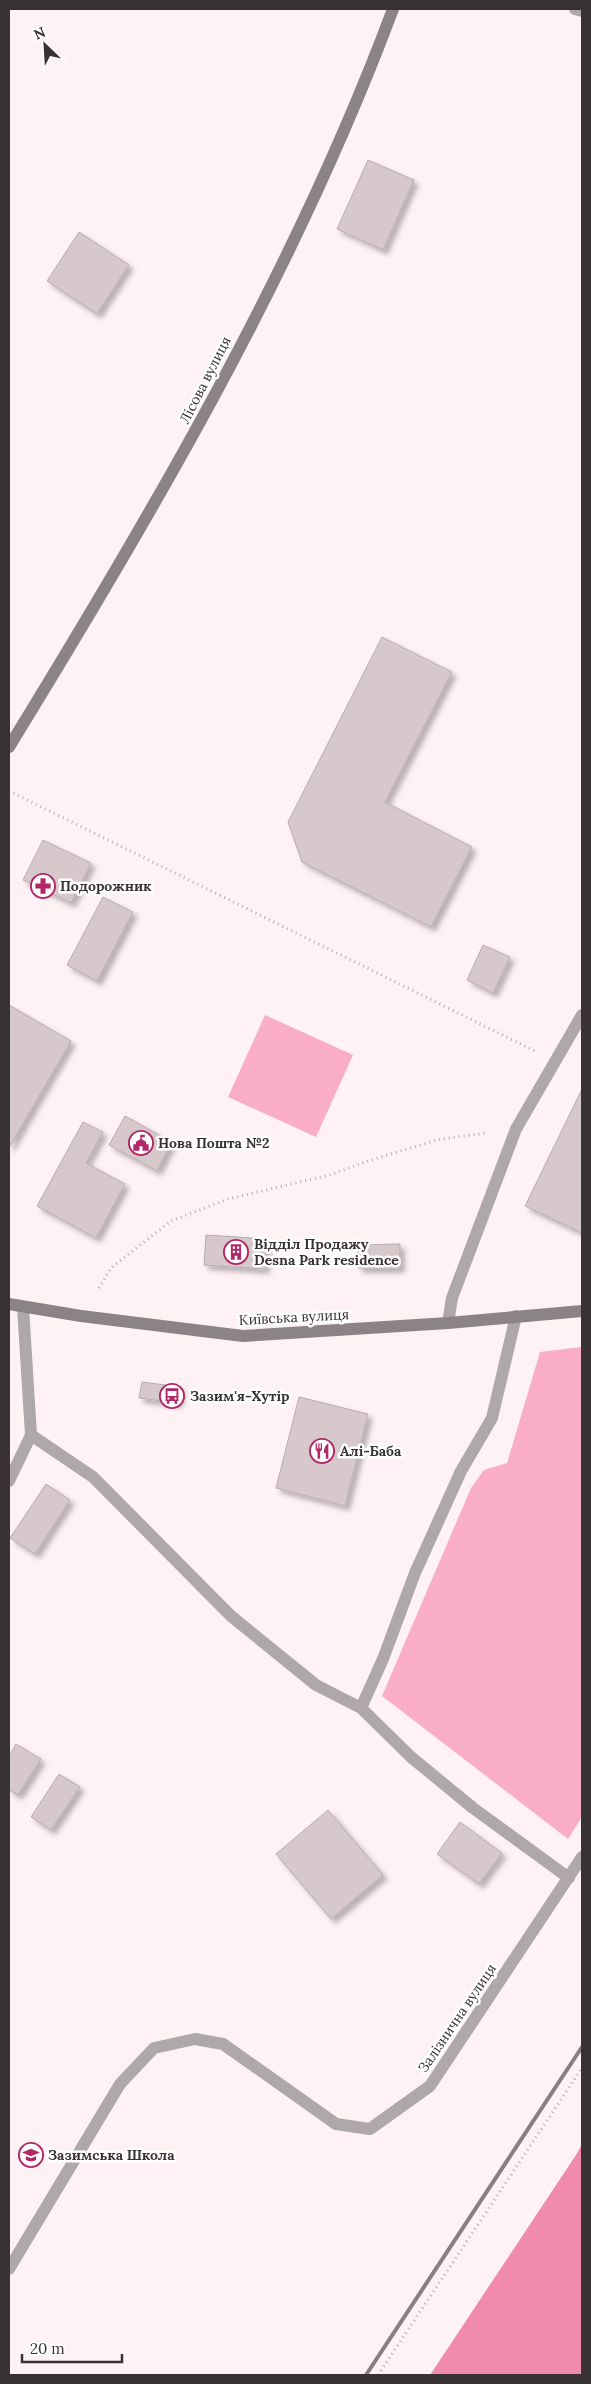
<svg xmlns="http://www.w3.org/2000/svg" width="591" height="2384" font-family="Lora,serif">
<defs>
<filter id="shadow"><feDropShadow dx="4.5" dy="4.5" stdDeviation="2.5" flood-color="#0004"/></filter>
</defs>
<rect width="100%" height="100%" fill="#fef2f5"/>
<path fill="#faaec6" d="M265,1015l88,40 -37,82 -88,-40z
M582,1347v470l-14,22 -186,-143 89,-208 13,-18 23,-7 33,-111z"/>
<path fill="#f08bae" d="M582,2144v231h-152l146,-220z"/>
<path fill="#d7c8cc" stroke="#b9abaf" filter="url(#shadow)" d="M368,160l46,20 -31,70 -46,-21z
M79,232l50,33 -32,49 -50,-33z
M382,637l70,35 -67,130 87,45 -41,80 -129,-65 -14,-40z
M43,840l48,23 -20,40 -48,-23z
M103,897l30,15 -36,69 -30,-16z
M483,945l27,12 -17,36 -26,-13z
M9,1005l62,36 -62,107z
M582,1089v144l-57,-27z
M125,1116l47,26 -15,29 -48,-26z
M83,1122l20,10 -17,31 39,21 -29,54 -59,-32z
M206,1235l61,4 -2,30 -61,-4z
M400,1244v24h-42v-23z
M142,1382l39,5 -3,16 -39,-5z
M299,1397l69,17 -23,92 -69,-18z
M46,1484l24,16 -35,54 -25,-16z
M16,1744l25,15 -23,36 -9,-5v-34z
M59,1774l21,13 -29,43 -20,-13z
M328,1810l55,65 -52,44 -55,-65z
M460,1822l42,31 -23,31 -42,-30z"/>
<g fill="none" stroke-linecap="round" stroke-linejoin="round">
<path stroke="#b6acaf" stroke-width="3" stroke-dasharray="1 4" stroke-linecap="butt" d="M9,791l526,260
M99,1288l12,-20 60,-47 57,-22 102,-24 35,-13 75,-23 48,-6
M378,2375l204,-307"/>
<path stroke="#afa8aa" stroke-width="12" d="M23,1307l8,128 62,42 138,139 85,69 45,23 50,49 62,51 96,70
M448,1323l4,-25 64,-169 66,-114
M9,1481l22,-46
M361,1708l22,-49 32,-86 46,-102 31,-53 24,-102"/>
<path stroke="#afa8aa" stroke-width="12" d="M575,9l7,2
M9,2269l111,-185 34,-36 41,-9 28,5 113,80 34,5 60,-43 152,-229"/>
<path stroke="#8c8386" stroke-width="12" d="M9,747c145,-236 287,-478 384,-738
M9,1304l72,12 162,20 205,-13 134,-12"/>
<path stroke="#877f81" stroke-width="4" d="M366,2375l216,-328"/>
</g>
<defs>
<symbol id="pharmacy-ring" viewBox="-11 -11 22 22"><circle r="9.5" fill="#fff" stroke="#b22866" stroke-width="1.5"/><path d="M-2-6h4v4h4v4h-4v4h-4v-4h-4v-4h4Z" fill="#b22866"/></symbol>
<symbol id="civic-ring" viewBox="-11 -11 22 22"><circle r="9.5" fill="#fff" stroke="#b22866" stroke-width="1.5"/><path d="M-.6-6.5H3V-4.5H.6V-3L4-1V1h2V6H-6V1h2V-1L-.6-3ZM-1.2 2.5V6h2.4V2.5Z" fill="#b22866"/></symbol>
<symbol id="building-ring" viewBox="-11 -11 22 22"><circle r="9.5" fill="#fff" stroke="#b22866" stroke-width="1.5"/><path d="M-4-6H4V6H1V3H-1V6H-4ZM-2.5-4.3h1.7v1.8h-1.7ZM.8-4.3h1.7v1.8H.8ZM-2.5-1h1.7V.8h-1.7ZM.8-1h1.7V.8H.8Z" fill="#b22866"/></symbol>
<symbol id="bus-ring" viewBox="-11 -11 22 22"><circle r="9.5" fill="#fff" stroke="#b22866" stroke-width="1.5"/><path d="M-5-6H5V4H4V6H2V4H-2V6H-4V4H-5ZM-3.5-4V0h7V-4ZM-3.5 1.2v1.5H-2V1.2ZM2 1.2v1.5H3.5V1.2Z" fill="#b22866"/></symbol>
<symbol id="restaurant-ring" viewBox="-11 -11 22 22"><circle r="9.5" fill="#fff" stroke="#b22866" stroke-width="1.5"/><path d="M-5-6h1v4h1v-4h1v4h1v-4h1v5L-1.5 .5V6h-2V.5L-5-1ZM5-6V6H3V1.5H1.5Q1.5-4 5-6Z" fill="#b22866"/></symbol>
<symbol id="school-ring" viewBox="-11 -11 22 22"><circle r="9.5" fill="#fff" stroke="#b22866" stroke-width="1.5"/><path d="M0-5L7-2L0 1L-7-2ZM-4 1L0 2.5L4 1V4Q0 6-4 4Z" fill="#b22866"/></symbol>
</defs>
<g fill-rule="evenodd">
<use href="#pharmacy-ring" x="29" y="872" width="28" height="28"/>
<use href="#civic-ring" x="127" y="1129" width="28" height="28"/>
<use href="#building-ring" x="222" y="1238" width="28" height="28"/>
<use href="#bus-ring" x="158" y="1382" width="28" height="28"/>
<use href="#restaurant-ring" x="308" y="1437" width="28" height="28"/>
<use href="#school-ring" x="17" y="2141" width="28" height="28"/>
</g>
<g text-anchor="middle" stroke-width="5" stroke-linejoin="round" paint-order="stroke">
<g font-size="14" fill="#383234" stroke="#fff">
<text transform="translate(205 380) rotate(-63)" y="5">Лісова вулиця</text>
<text transform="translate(294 1317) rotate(-3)" y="5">Київська вулиця</text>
<text transform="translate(457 2018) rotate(-56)" y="5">Залізнична вулиця</text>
</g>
<g font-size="14" font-weight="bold" fill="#383234" stroke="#fff" text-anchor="start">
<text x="60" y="891">Подорожник</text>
<text x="158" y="1148">Нова Пошта №2</text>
<text x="254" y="1249">Відділ Продажу<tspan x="254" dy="16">Desna Park residence</tspan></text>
<text x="190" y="1401">Зазим'я-Хутір</text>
<text x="340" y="1456">Алі-Баба</text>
<text x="48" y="2160">Зазимська Школа</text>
</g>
</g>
<rect width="591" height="2384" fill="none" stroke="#383234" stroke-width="20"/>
<g transform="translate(45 45) rotate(335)" stroke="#ffffff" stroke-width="4" paint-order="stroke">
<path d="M0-4L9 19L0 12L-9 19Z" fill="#383234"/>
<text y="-8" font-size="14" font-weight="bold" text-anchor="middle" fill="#383234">N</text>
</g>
<path d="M22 2354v8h100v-8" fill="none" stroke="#383234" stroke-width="2.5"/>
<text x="30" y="2354" font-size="15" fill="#383234" stroke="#ffffff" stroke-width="4" paint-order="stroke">20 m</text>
</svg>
